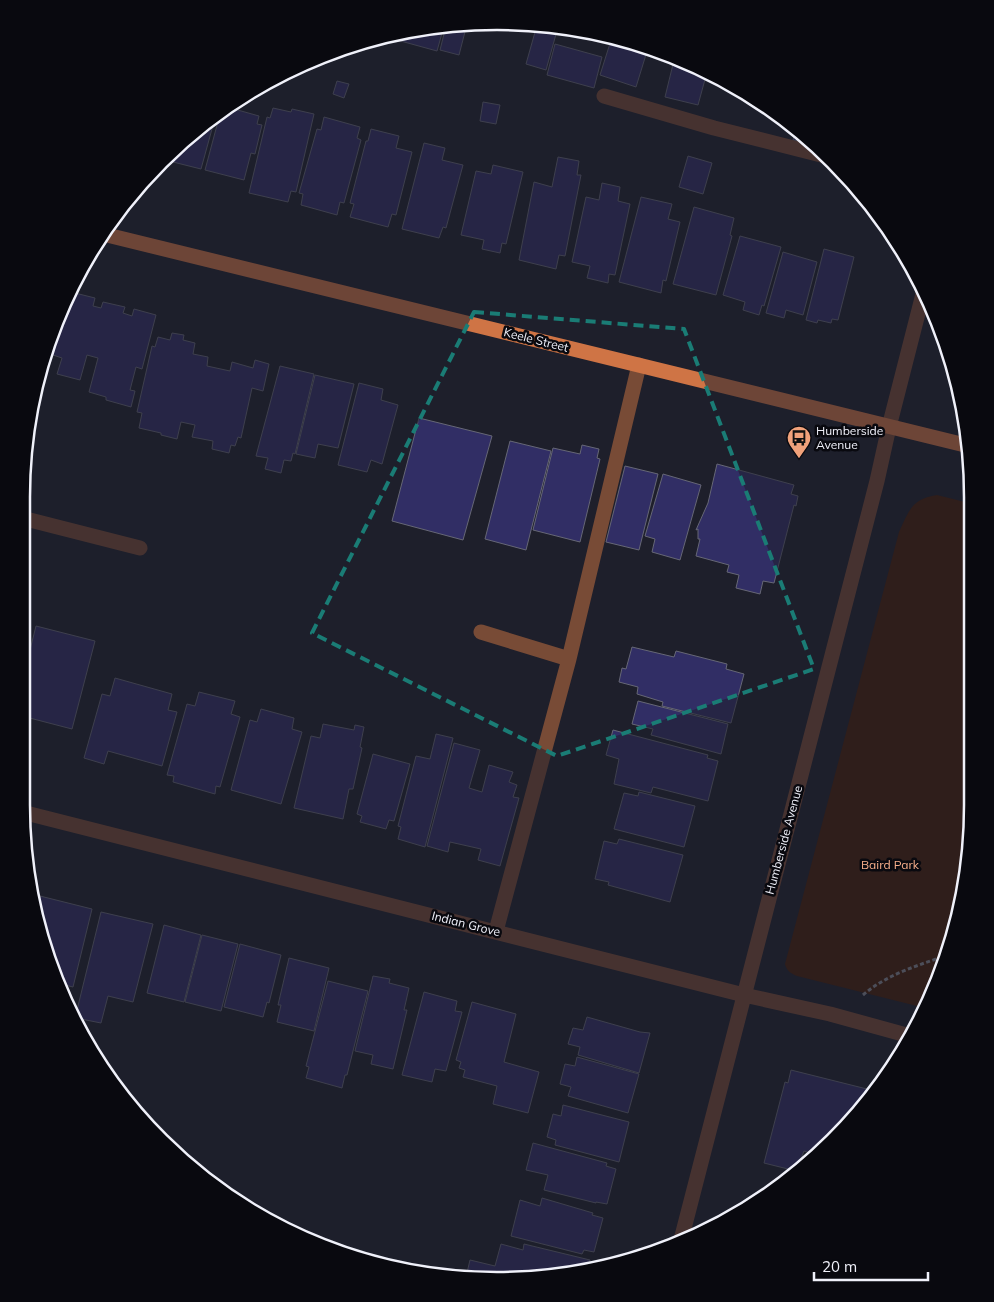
<svg xmlns="http://www.w3.org/2000/svg" width="994" height="1302" font-family="Mulish,sans-serif">
<rect width="100%" height="100%" fill="#1e1f2b"/>
<path fill="#451d07" d="M937,495l32,8v364l-32,120 -12,21 -128,-32c-7,-3 -10,-5 -12,-12l114,-432c10,-21 12,-33 38,-37z"/>
<path fill="#312e65" stroke="#666776" d="M467,24l-8,31 -19,-5 6,-24z
M537,25l21,2 -12,43 -20,-6z
M444,26l-7,25 -51,-14 18,-7z
M612,37l36,11 -12,39 -36,-12z
M555,44l47,13 -8,31 -47,-13z
M675,56l32,16 -9,33 -33,-8z
M337,81l12,3 -5,14 -11,-4z
M483,102l17,3 -4,19 -16,-3z
M227,107l32,9 -2,8 5,1 -7,29 -4,-1 -7,27 -39,-10 15,-56z
M273,108l18,4 1,-3 22,5 -18,78 -5,-1 -3,11 -39,-9 18,-76 3,1z
M779,116l15,12 -17,-4z
M324,117l36,10 -3,11 4,2 -17,63 -4,-1 -3,13 -36,-10 2,-11 -4,-1 18,-64 4,1z
M215,118l-14,51 -32,-8z
M371,129l28,7 -3,12 16,4 -16,63 -4,-1 -4,13 -38,-10 4,-13 -4,-1 16,-62h2z
M796,130l18,15 -21,-5z
M424,143l21,5 -3,12 21,5 -17,63 -3,-1 -4,11 -37,-9z
M688,156l24,7 -9,31 -24,-7z
M558,157l21,4 -2,14h4l-16,81 -6,-1 -3,14 -37,-9 15,-78 18,5z
M493,165l30,7 -17,72 -4,-1 -2,10 -18,-4 2,-9 -23,-5 15,-64 15,3z
M602,183l18,4 -2,14 12,3 -15,71 -6,-1 -1,9 -21,-5 3,-12 -18,-4 14,-65 13,3z
M641,197l31,7 -4,15 12,3 -14,59 -3,-1 -2,13 -42,-11z
M694,207l40,11 -4,17 2,1 -16,59 -43,-11z
M740,236l41,11 -17,59 -2,-1 -3,10 -16,-5 2,-8 -22,-7z
M824,249l30,8 -16,63 -6,-1 -1,4 -13,-3 -1,3 -11,-3z
M783,252l34,10 -14,53 -17,-5 -2,8 -18,-5z
M71,292l24,6 -2,8 8,2 2,-6 22,5 -2,6 9,3 2,-7 22,6 -14,54 -6,-2 -6,23 5,1 -4,16 -25,-7v-3l-17,-5 9,-34 -11,-3 -7,25 -23,-6 5,-16 -9,-3 14,-54h2z
M172,333l12,2 -1,5 12,3 -2,11 15,3 -1,9 23,5 2,-9 21,6 2,-8 14,4 -6,27 -11,-3 -11,50 -3,-1 -3,9 -4,-1 -2,8 -17,-4 1,-8 -21,-4 3,-12 -14,-3 -4,17 -16,-4v-2l-22,-5 3,-15 -5,-1 15,-66 3,1 3,-10 12,3z
M51,338l-11,39 -3,-1 1,-2z
M280,366l34,8 -19,80 -2,-1 -2,8 -7,-1 -3,13 -16,-4 3,-11 -12,-2z
M315,375l39,9 -16,64 -20,-4 -3,14 -19,-4z
M359,383l24,6 -2,11 17,5 -16,59 -11,-4 -4,12 -29,-7z
M419,418l73,18 -29,104 -71,-19z
M510,441l41,10 -25,99 -41,-11z
M582,445l17,4 -2,9 3,1 -20,83 -47,-12 20,-82 27,6z
M717,464l77,21 -3,9 7,2 -2,10 -2,-1 -20,78 -11,-2 -3,13 -24,-6 3,-13 -12,-3 2,-7 -33,-9 4,-17h-2v-10l-2,1 12,-27z
M625,466l33,8 -19,76 -33,-8z
M663,474l38,11 -21,75 -28,-8 3,-13 -10,-3z
M22,621h3l-3,14z
M36,626l59,15 -23,88 -50,-13v-34z
M632,647l42,10 2,-6 51,13 -1,5 18,5 -13,49 -69,-17 1,-4 -26,-8 1,-7 -19,-5 3,-14 4,1z
M115,678l57,16 -4,16 9,2 -15,54 -54,-15 -4,13 -20,-6 18,-64 8,2z
M199,692l36,9 -4,13 9,3 -20,70 -4,-1 -1,8 -42,-12 1,-6 -7,-1 20,-71 8,2z
M638,701l90,23 -7,30 -70,-19 2,-6 -21,-5z
M261,709l33,9 -2,11 10,3 -21,72 -50,-14 19,-70 7,2z
M323,724l31,6 1,-5 9,2 -4,20 2,1 -9,41h-4l-6,30 -49,-11 17,-72 9,2z
M613,730l95,25 -1,3 11,3 -10,40 -55,-14 -2,6 -37,-9 5,-25 -13,-4z
M436,734l17,4 -28,109 -27,-8 3,-12 -3,-1 18,-70 14,3z
M454,743l26,7 -11,38 13,4 7,-27 24,7 -4,10 8,3 -4,12 6,1 -19,68 -22,-6 3,-11 -31,-7 -2,10 -21,-6z
M373,754l37,10 -16,57 -5,-1 -3,9 -26,-7 2,-6 -5,-2z
M639,792l56,14 -11,41 -70,-18 10,-36 14,3z
M619,839l64,16 -13,47 -62,-17 1,-3 -14,-3 9,-38 13,3z
M40,896l52,13 -19,78 -12,-3 -23,-56 -2,-14z
M101,912l52,12 -20,78 -25,-6 -7,27 -25,-5 2,-12z
M164,925l37,10 -17,67 -37,-9z
M202,935l36,9 -17,67 -36,-9z
M240,944l41,11 -12,48 -2,-1 -4,15 -39,-10z
M289,958l40,10 -15,63 -37,-9 4,-17h-3z
M373,976l17,3 -1,4 20,5 -5,22h3l-14,59 -22,-5 2,-9 -18,-4z
M328,981l40,10 -21,84h-2l-3,13 -36,-10 3,-11 -3,-1z
M424,992l33,9 -2,10 7,1 -16,59 -11,-2 -3,13 -30,-7z
M472,1002l44,12 -12,48 35,10 -11,41 -35,-9 4,-18 -34,-9 2,-7 -6,-2 2,-6 -5,-2z
M587,1017l53,15 10,1 -11,40 -61,-18 2,-8 -12,-3 5,-16 10,2z
M577,1057l62,17 -11,39 -60,-17 3,-9 -11,-3 5,-20 10,2z
M791,1070l84,21 -42,51 -16,13 -13,-4 -8,20 -32,-8 21,-81 3,1z
M563,1105l66,17 -10,40 -64,-17 1,-5 -9,-3 6,-23 8,2z
M533,1143l74,20 -1,3 10,3 -9,35 -11,-2v1l-52,-13 4,-15 -22,-5z
M542,1198l51,15 -1,2 11,3 -9,34 -10,-2 -2,4 -71,-18 9,-36 20,6z
M501,1244l22,6 1,-6 66,16 -1,6 -92,15 -31,-4 4,-17 25,6z"/>
<g fill="none" stroke-linecap="round" stroke-linejoin="round">
<path stroke="#868791" stroke-width="3" stroke-dasharray="4 2.5" stroke-linecap="butt" d="M863,995c23,-20 53,-29 82,-39"/>
<path stroke="#784b36" stroke-width="15" d="M604,96l110,32 115,29
M22,518l118,30
M481,632l88,27
M22,812l722,183 86,19 80,22
M496,931l73,-272 70,-294
M681,1240l196,-759 12,-54 34,-133"/>
<path stroke="#cf7445" stroke-width="15" d="M103,234l866,212"/>
</g>
<path d="M0 0H994V1302H0ZM474,312l210,17 130,340 -257,87 -245,-123z" fill="#1e1f2b" fill-opacity=".55" fill-rule="evenodd"/>
<path fill="none" stroke="#1a7c75" stroke-width="4" stroke-dasharray="10 6" stroke-linejoin="round" d="M474,312l210,17 130,340 -257,87 -245,-123z"/>
<defs>
<symbol id="bus-pin" viewBox="-11 -11 22 30"><path d="M0 17L-7.5 6A9.5 9.5 0 1 1 7.5 6Z" fill="#f1a27b" stroke="#09090f"/><path d="M-5-6H5V4H4V6H2V4H-2V6H-4V4H-5ZM-3.5-4V0h7V-4ZM-3.5 1.2v1.5H-2V1.2ZM2 1.2v1.5H3.5V1.2Z" fill="#111"/></symbol>
</defs>
<g fill-rule="evenodd">
<use href="#bus-pin" x="785" y="424" width="28" height="38"/>
</g>
<g text-anchor="middle" stroke-width="5" stroke-linejoin="round" paint-order="stroke">
<g font-size="12" fill="#f0f1fa" stroke="#09090f">
<text transform="translate(536 340) rotate(14)" y="4">Keele Street</text>
<text transform="translate(784 840) rotate(-75)" y="4">Humberside Avenue</text>
<text transform="translate(466 924) rotate(14)" y="4">Indian Grove</text>
</g>
<g font-size="12" fill="#f0f1fa" stroke="#09090f" text-anchor="start">
<text x="816" y="435">Humberside<tspan x="816" dy="14">Avenue</tspan></text>
</g>
<g font-size="12" fill="#f8af8b" stroke="#09090f">
<text x="890" y="869">Baird Park</text>
</g>
</g>
<path d="M0 0H994V1302H0ZM497 30H497A467 467 0 0 1 964 497V805A467 467 0 0 1 497 1272H497A467 467 0 0 1 30 805V497A467 467 0 0 1 497 30Z" fill="#09090f" fill-rule="evenodd"/>
<path fill="none" stroke="#f0f1fa" stroke-width="2.5" d="M497 30H497A467 467 0 0 1 964 497V805A467 467 0 0 1 497 1272H497A467 467 0 0 1 30 805V497A467 467 0 0 1 497 30Z"/>
<path d="M814 1272v8h114v-8" fill="none" stroke="#f0f1fa" stroke-width="2.5"/>
<text x="822" y="1272" font-size="15" fill="#f0f1fa" stroke="#09090f" stroke-width="4" paint-order="stroke">20 m</text>
</svg>
